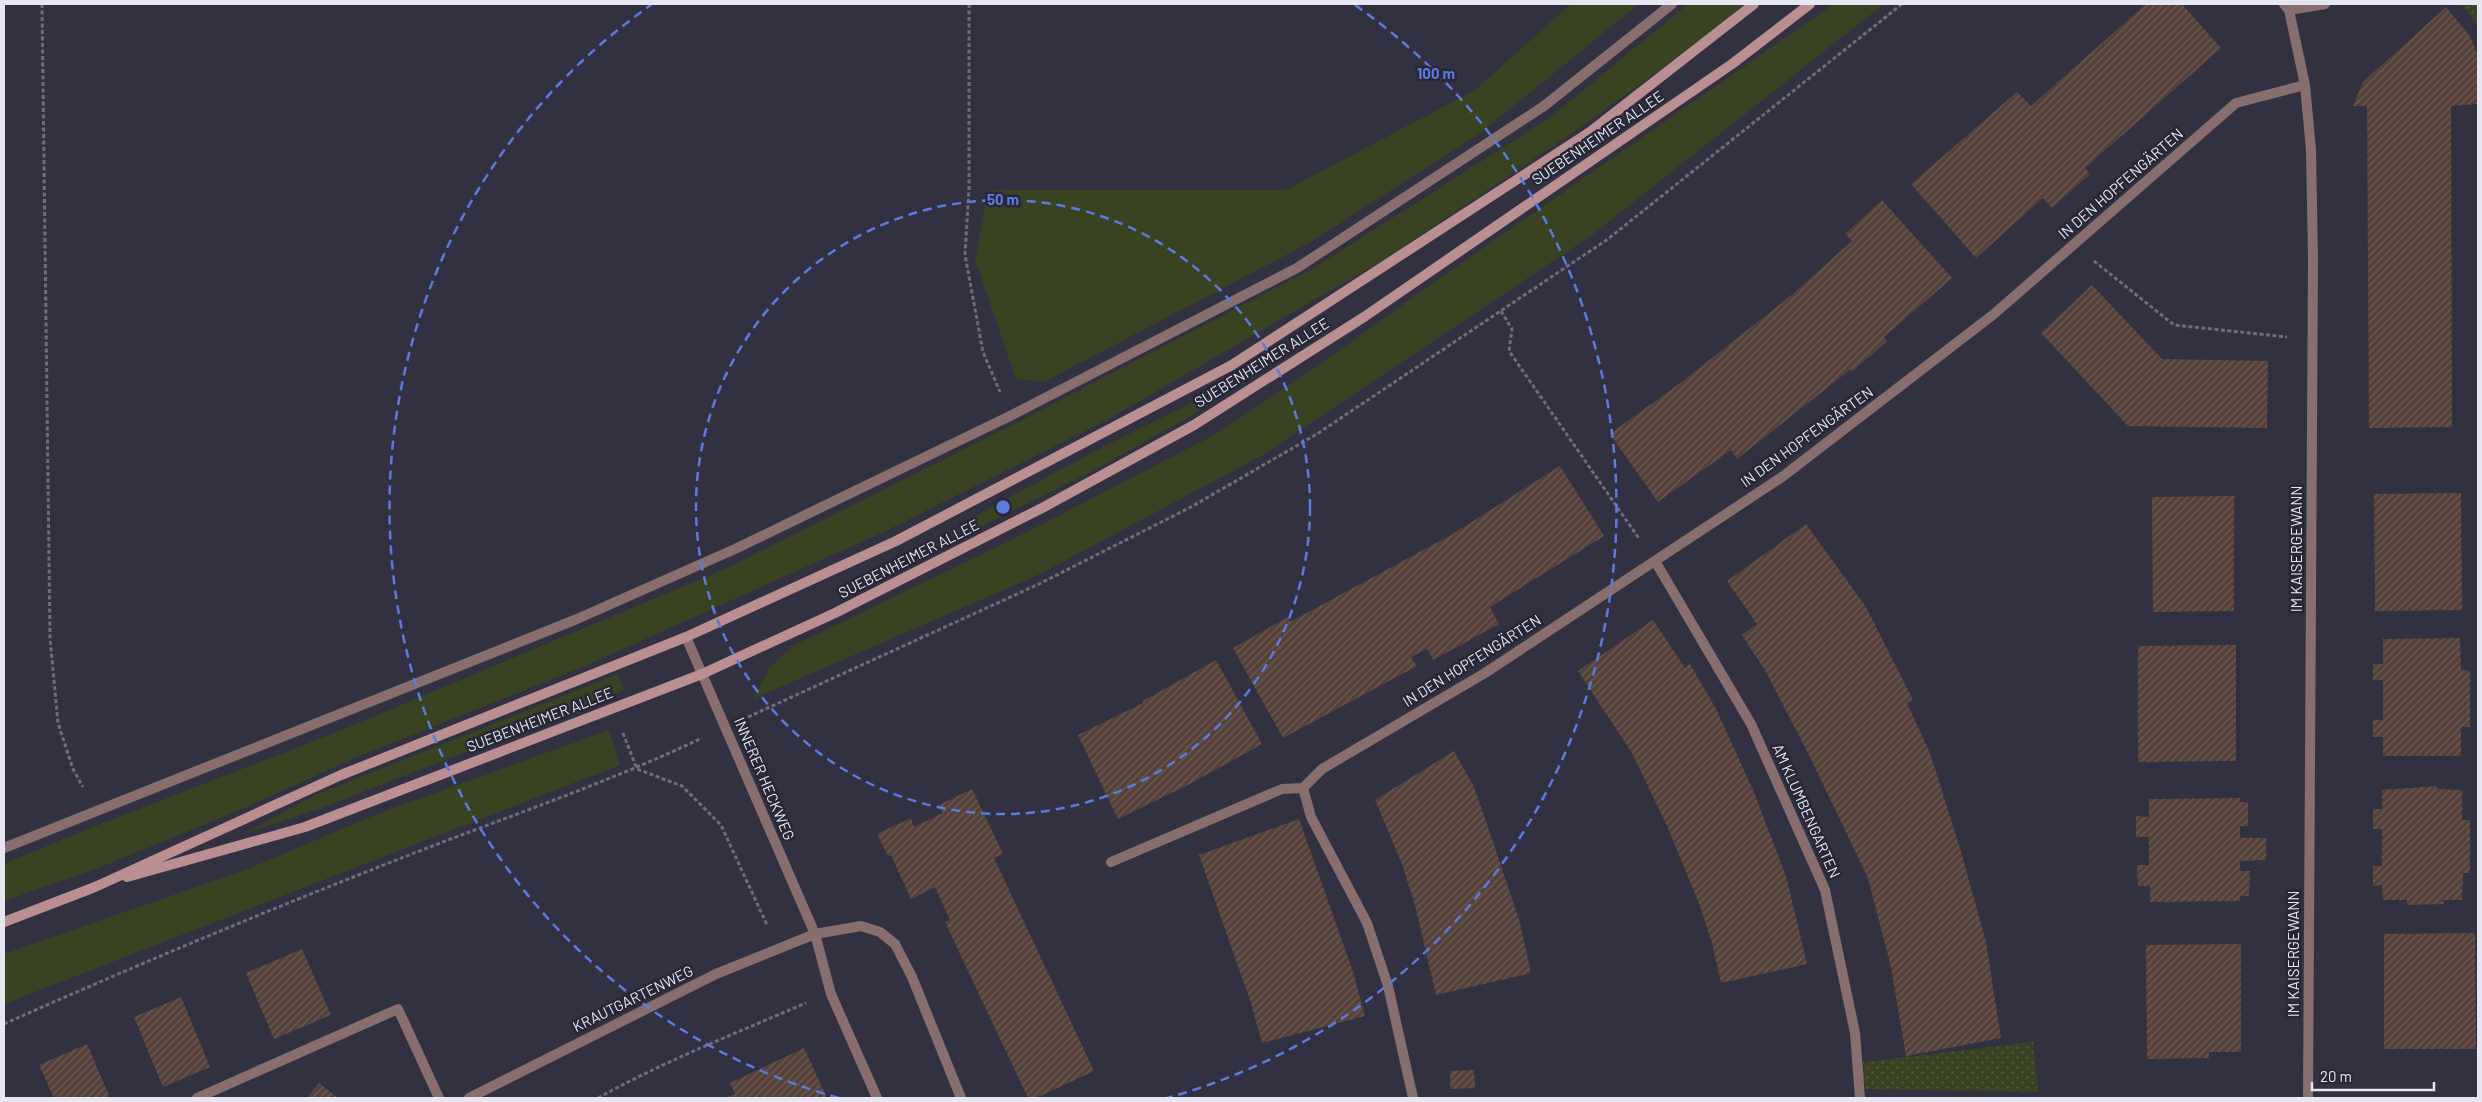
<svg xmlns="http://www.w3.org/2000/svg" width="2482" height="1102" font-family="Barlow,sans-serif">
<defs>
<pattern id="park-dots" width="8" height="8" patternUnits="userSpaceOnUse" patternTransform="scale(1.25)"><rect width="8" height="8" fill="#3a4321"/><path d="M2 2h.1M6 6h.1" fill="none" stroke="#565e42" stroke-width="1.8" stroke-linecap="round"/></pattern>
<pattern id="building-hatch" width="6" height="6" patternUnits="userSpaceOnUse" patternTransform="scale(1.25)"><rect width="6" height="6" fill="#554139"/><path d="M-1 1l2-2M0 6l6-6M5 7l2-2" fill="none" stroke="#6d5c56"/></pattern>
</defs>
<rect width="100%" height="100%" fill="#323142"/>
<path fill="#3a4321" d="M1571,4h68l-160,130 -170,109 -265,139 -28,-3 -41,-119 13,-70h298l189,-100z
M1688,4h56l-35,30 -132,96 -192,129 -280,162 -217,109 -303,136 -228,91 -108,49 -148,61 -97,34v-37l84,-35 244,-95 393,-165 285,-143 302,-157 239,-152z
M1834,4h50l-292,231 -329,220 -225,120 -285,124 17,-32 23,-21 232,-113 191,-99 116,-78 98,-71z
M1275,363l-86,54 -98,55 -117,58 -7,-9c100,-57 203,-109 308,-158z
M618,674l6,16 -302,118 -76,25 69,-38z
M609,730l11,35 -616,239v-50l241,-84 135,-57z"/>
<path fill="url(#park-dots)" d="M2462,4h16v24z
M2033,1042l5,50 -172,-3 -8,-26z"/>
<path fill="url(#building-hatch)" d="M2146,4h36l39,44 -136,120 5,6 -38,34 -9,-10 -67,60 -65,-74 106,-92 14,14z
M2446,7l24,29 8,20v48l-27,2 1,321 -83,1 -2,-322h-14l10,-24z
M1882,200l70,78 -68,59 3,4 -35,31 -1,-3 -114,90 -6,-9 -73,52 -48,-68 73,-53 105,-83 64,-57 -7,-7z
M2092,285l70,74 106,2 -1,67 -139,-2 -87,-93z
M1560,466l44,70 -114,71 9,17 -66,36 -6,-11 -16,8 6,9 -134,72 -50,-90 55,-31 2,5 161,-87z
M2461,493l1,117 -87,1 -1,-117z
M2234,496v115l-81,1 -1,-115z
M1806,524l60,83 47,93 -6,3 23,50 30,95 26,94 15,96 -95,18 -15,-89 -23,-89 -60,-125 -42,-81 -24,-37 15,-11 -30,-43z
M1653,620l32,48 5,-4 26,45 37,81 33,86 21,88 -86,19 -9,-40 -12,-37 -32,-78 -36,-75 -54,-82z
M2460,638l1,32 9,1v56h-9v29h-78v-19h-10v-17h10v-40h-10v-16h10v-25z
M2236,645v116l-98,1v-116z
M1216,660l46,84 -76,42 -68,33 -40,-84 65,-32v-2z
M1454,751l20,36 16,46 30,90 11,50 -95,22 -21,-90 -13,-41 -27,-64z
M2437,786v3l25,1v30h8v53h-7l-1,27h-19l1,4 -37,1v-5h-24l-1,-15 -9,1v-20h9v-37h-9v-20h9v-19z
M972,789l31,65 -9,4 100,213 -58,27h-8l-83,-176 5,-2 -15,-33 -24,12 -20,-44 -3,1 -11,-22 34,-16 3,9 29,-14 -4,-8z
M2240,798v4h8v24h-8v12h26v22l-26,1v10h10l-1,25h-9v5l-90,1v-16h-12l-1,-21h12v-28h-13v-21l13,1v-18z
M1299,819l54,153 12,44 -103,27 -11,-40 -52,-148z
M2475,933l1,116h-92v-115z
M2241,944v108h-32v6l-62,1 -1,-114z
M302,949l29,66 -57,24 -28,-66z
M181,997l29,70 -47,20 -29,-70z
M87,1044l23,54h-56l-15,-33z
M804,1048l23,50h-104l12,-4 -5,-11z
M1474,1070l1,18 -25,1v-18z
M319,1083l19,15h-31z"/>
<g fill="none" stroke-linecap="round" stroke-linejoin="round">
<path stroke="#6e6d7c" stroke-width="3" stroke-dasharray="4 2.5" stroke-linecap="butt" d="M42,4l8,634 8,85 15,46 10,18
M969,4v184l-4,67 18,97 17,40
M2094,261l80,64 113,12
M1501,311l11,18 -3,22 131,189
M748,717l291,-133 152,-77 126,-73 291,-195 294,-235
M623,733l14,36 45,17 39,39 46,100
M4,1024c130,-58 262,-113 395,-165 101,-40 204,-74 303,-121
M598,1098c67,-37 138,-65 208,-95"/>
<path stroke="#896e70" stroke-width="10" d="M4,848l573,-229 158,-70 275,-133 287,-148 247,-162 128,-102"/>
<path stroke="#896e70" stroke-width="10" d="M2284,4l5,6 16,75 6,65 2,109 -5,839
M2289,10l36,-6
M1655,561l96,163 74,166 30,143 5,65
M686,637l129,297 16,60 46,104
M1111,862l171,-73 21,-1
M197,1098l201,-89 41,89
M469,1098l247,-124 99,-40 46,-8 19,6 15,12 17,33 49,121
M1413,1098l-25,-112 -21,-63 -56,-106 -8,-29 19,-19 163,-96 297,-196 212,-163 242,-211 69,-18"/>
<path stroke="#b98f92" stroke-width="10" d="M127,877l178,-50 397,-153 133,-61 209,-106 150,-82 170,-108 368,-253 78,-60
M4,922l91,-35 246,-112 345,-138 210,-96 336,-176 358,-233 164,-128"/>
</g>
<g fill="none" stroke="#5a7ce0" stroke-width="2.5" stroke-dasharray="9 6">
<circle cx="1003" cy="507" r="307"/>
<path d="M839 1098A613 613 0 0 1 651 5M1355 5A613 613 0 0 1 1167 1098"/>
</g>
<g text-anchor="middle" stroke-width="5" stroke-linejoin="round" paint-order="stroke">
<g font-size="15" fill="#e7e7f3" stroke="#282738">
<text transform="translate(1598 138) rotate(-34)" y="5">SUEBENHEIMER ALLEE</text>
<text transform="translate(2121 184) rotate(-41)" y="5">IN DEN HOPFENGÄRTEN</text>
<text transform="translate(1262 363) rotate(-32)" y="5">SUEBENHEIMER ALLEE</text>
<text transform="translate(1807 437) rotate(-36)" y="5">IN DEN HOPFENGÄRTEN</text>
<text transform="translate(2297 549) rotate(-90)" y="5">IM KAISERGEWANN</text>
<text transform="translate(909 559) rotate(-27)" y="5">SUEBENHEIMER ALLEE</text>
<text transform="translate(1472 661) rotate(-32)" y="5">IN DEN HOPFENGÄRTEN</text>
<text transform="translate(540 720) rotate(-21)" y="5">SUEBENHEIMER ALLEE</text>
<text transform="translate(764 779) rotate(67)" y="5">INNERER HECKWEG</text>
<text transform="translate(1806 811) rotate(66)" y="5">AM KLUMBENGARTEN</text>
<text transform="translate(2294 954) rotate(-90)" y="5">IM KAISERGEWANN</text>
<text transform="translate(633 999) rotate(-26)" y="5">KRAUTGARTENWEG</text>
</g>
</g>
<circle cx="1003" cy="507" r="8" fill="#5a7ce0" stroke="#282738" stroke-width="2.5"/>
<g font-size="15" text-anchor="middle" font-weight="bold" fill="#5a7ce0" stroke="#282738" stroke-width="5" stroke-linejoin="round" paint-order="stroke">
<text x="1436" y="79">100 m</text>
<text x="1003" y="205">50 m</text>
</g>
<rect width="2482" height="1102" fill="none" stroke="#e7e7f3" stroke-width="10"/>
<path d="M2312 1082v8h122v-8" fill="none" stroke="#e7e7f3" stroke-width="2.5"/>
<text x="2320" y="1082" font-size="15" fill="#e7e7f3" stroke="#282738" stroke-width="4" paint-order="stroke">20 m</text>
</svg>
